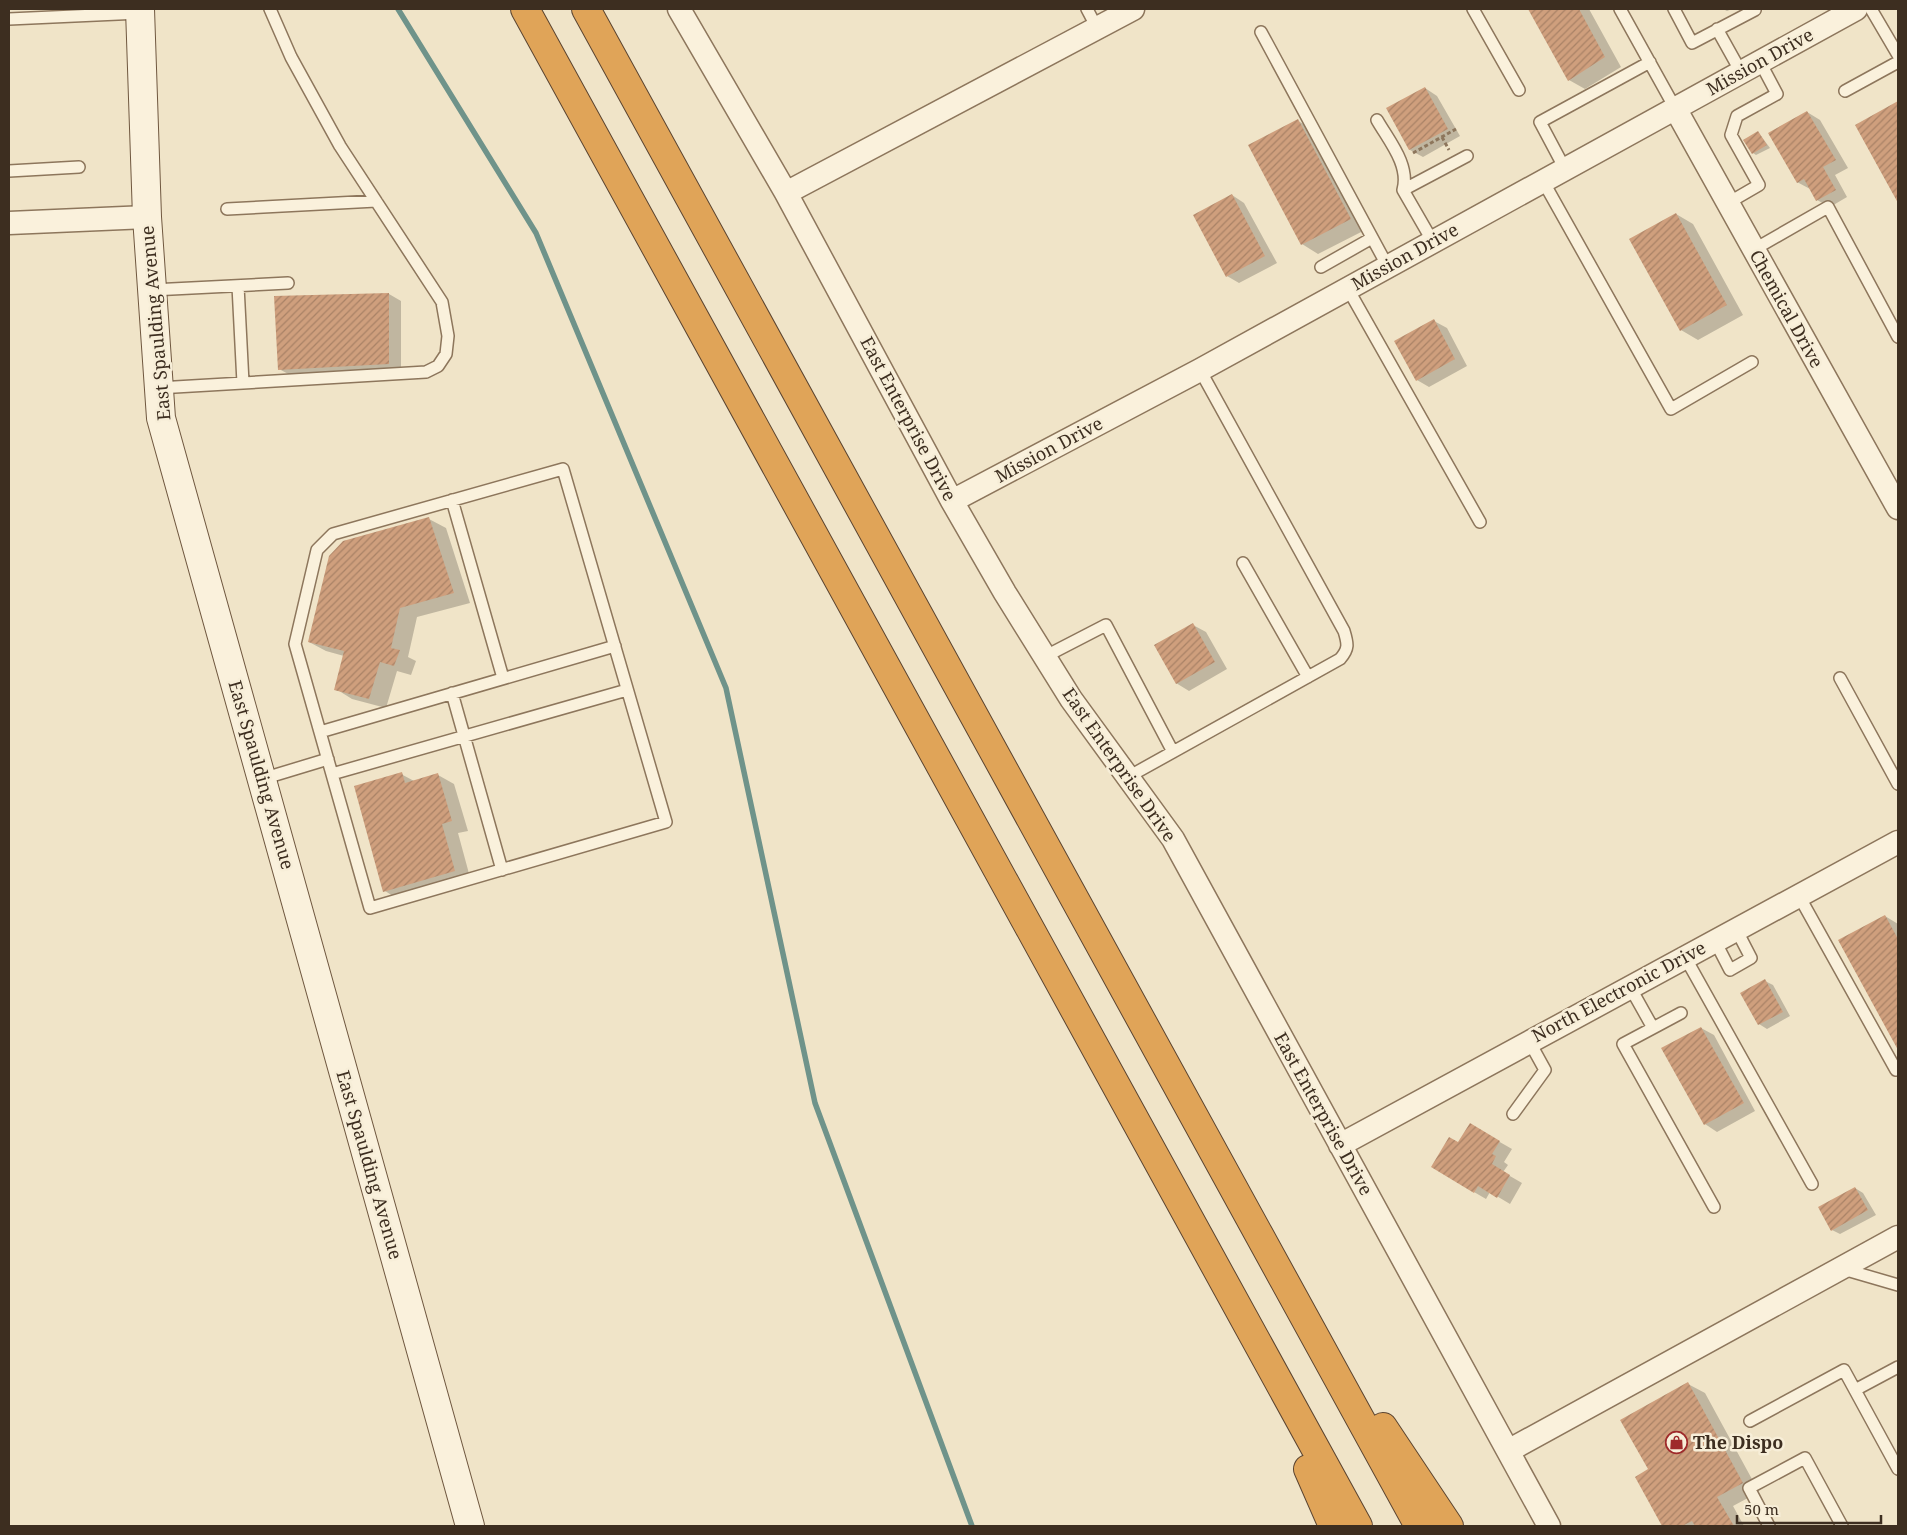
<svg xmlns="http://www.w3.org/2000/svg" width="1907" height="1535" font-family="'Noto Serif',serif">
<defs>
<pattern id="building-hatch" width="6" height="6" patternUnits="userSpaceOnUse" patternTransform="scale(1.25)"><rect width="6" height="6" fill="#cf9f7d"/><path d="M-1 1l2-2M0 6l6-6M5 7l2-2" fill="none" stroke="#a98266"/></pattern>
</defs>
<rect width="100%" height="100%" fill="#f0e4c8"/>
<path fill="#0003" d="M1530,9h59l32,58 -36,22 -16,-9z
M1723,9h9l-5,2z
M1425,88l12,8 23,40 -37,21 -13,-7 -23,-41z
M1894,105l4,3v92l-41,-74z
M1807,112l13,8 28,48 -13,7 12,22 -17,10 -13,-7 -7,-11 -13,-7z
M1298,121l17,9 52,99 -49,25 -16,-10z
M1758,132l12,16 -14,7 -3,-2z
M1232,195l12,8 33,60 -38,20 -12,-7z
M1676,214l17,10 50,91 -45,25 -17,-10z
M389,294l12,7v69l-109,6 -13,-7z
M1434,321l13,7 20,38 -38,21 -12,-7z
M429,519l17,9 24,75 -53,14 -9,40 8,4 -5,14 -14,-4 -11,37 -34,-9 -16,-10 8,-33 -18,-5 -17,-9z
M1193,625l13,7 21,37 -38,22 -13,-8z
M401,774l13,7 24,-6 16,9 14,47 -10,2 13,48 -70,20 -16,-10z
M1885,916l13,8v123l-59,-106z
M1765,981l8,4 17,31 -23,13 -8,-5z
M1701,1028l13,7 41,76 -38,21 -12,-8z
M1470,1125l42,24 -8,13 4,3 -5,7 19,11 -12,21 -20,-12 -4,7 -12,-7 -16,-48z
M1855,1188l8,5 13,22 -36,19 -8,-4z
M1688,1384l17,9 54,99 -26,14 11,20h-80l-28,-49 14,-7z"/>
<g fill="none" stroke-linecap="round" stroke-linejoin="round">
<path stroke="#6f938a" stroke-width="5.5" d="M398,9l138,224 190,455 89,415 157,423"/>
</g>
<path fill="url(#building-hatch)" d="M1528,9h51l26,48 -37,24z
M1425,87l23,42 -39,21 -23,-42z
M1898,101v102l-43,-78z
M1807,111l29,49 -13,7 13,23 -20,11 -12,-22 -7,4 -29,-50z
M1298,119l53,100 -50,26 -53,-100z
M1758,131l9,14 -15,9 -9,-14z
M1232,194l33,62 -39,21 -33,-62z
M1676,213l51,92 -47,26 -51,-92z
M389,293v71l-111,6 -4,-74z
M1434,319l21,40 -39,22 -22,-40z
M429,517l25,76 -54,15 -9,40 9,2 -6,16 -14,-4 -11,37 -35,-9 10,-39 -36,-9 21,-86 14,-15z
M1193,623l22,39 -39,22 -22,-39z
M402,772l3,11 33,-10 14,48 -10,3 13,47 -72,21 -29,-106z
M1885,915l13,24v111l-60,-110z
M1765,979l18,33 -25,13 -18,-32z
M1701,1027l43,76 -40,22 -43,-77z
M1470,1123l30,18 -8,13 4,2 -4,8 18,11 -13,23 -19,-12 -4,7 -43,-26 18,-30 9,5z
M1855,1187l13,23 -37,21 -13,-24z
M1688,1382l55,101 -26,14 17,29h-39l-3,-5 -10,5h-20l-27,-49 13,-8 -28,-49z"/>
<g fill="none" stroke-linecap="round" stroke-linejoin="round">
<defs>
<path id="lane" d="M1087,9l10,19
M1473,9l46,81
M1620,9l55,99
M1674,9l18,34 63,-33
M1871,9l27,46
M9,19l131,-6
M1717,29l24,43
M1261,32l127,235
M1845,91l53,-29
M1377,120c12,21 33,45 26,70
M1565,169l-25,-47 110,-60
M9,171l70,-4
M1543,181l128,228 81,-47
M1728,203l31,-18 -28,-50 6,-19 40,-22 -17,-32
M227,209l149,-8
M1433,242l-30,-52 64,-34
M1753,250l75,-43 70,130
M1321,267l51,-29
M238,286l5,97
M1348,289l132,233
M152,290l136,-7
M158,388l268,-16 12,-6 8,-12 2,-18 -6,-34 -102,-156 -49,-89 -21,-48
M563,469l103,353 -296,86 -75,-264 22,-94 16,-16z
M452,500l51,178
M1243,563l65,114
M1044,657l62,-32 67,127
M1840,678l58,106
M452,693l50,177
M320,732l295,-86
M332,774l295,-84
M1128,777l212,-118c9,-10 8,-15 4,-28l-144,-261
M262,779l66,-20
M1799,896l97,174 2,-1
M1715,941l15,29 21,-12 -15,-29
M1685,957l127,227
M1630,987l23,41 28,-15
M1653,1028l-30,16 91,163
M1513,1114l32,-44 -16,-29
M1843,1269l55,16
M1855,1390l43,-23
M1750,1421l94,-51 54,99
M1769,1526l-20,-38 56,-30 37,68"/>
<path id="street" d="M679,9l107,184 166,308 53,92 66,106 102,140 376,687
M1675,108l223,400
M786,193l347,-184
M9,223l138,-6
M952,501l248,-131 656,-361
M1340,1145l558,-303
M1508,1451l390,-214"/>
<path id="secondary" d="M140,9l7,208 14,201 309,1108"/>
<path id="highway" d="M525,9l833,1517
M586,9l833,1517
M1383,1427l66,99
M1308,1469l25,57"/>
</defs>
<use href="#lane" stroke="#8d765c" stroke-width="14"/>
<use href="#street" stroke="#8d765c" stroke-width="25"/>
<use href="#secondary" stroke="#6f573f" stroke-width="30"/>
<use href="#highway" stroke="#5b4430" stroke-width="30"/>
<path stroke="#8d765c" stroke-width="3" stroke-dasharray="4 2.5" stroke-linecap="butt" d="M1442,137l7,13
M1413,153l43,-24"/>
<use href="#lane" stroke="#faf1dc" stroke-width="11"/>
<use href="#street" stroke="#faf1dc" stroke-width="22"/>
<use href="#secondary" stroke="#faf1dc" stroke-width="28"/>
<use href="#highway" stroke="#e0a458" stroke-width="28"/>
</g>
<defs>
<symbol id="shop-ring" viewBox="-11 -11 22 22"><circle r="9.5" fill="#f7eed8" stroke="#9e2a2b" stroke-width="1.5"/><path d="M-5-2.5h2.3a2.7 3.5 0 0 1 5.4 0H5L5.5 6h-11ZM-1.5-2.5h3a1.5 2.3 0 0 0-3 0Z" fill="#9e2a2b"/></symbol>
</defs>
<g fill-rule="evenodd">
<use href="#shop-ring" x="1664" y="1430" width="25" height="25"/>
</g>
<g text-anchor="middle" stroke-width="5" stroke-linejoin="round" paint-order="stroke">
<g font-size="18" fill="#3d2e20" stroke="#f7eed8">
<text transform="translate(1760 62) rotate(-29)" y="6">Mission Drive</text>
<text transform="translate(1405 257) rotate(-29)" y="6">Mission Drive</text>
<text transform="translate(1786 309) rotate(61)" y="6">Chemical Drive</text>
<text transform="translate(156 323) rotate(-95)" y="6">East Spaulding Avenue</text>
<text transform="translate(908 419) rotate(62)" y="6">East Enterprise Drive</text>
<text transform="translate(1049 450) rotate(-28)" y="6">Mission Drive</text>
<text transform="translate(1119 765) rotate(55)" y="6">East Enterprise Drive</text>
<text transform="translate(261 775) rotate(74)" y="6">East Spaulding Avenue</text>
<text transform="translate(1619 992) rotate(-28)" y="6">North Electronic Drive</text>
<text transform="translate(1323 1114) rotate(61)" y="6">East Enterprise Drive</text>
<text transform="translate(369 1165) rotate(74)" y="6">East Spaulding Avenue</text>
</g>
<g font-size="18" font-weight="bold" fill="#3d2e20" stroke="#f7eed8" text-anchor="start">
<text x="1693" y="1449">The Dispo</text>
</g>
</g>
<rect width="1907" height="1535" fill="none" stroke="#3d2e20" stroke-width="20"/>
<path d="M1737 1515v8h144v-8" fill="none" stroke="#3d2e20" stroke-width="2.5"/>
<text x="1744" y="1515" font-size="15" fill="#3d2e20" stroke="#f7eed8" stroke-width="4" paint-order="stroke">50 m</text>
</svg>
